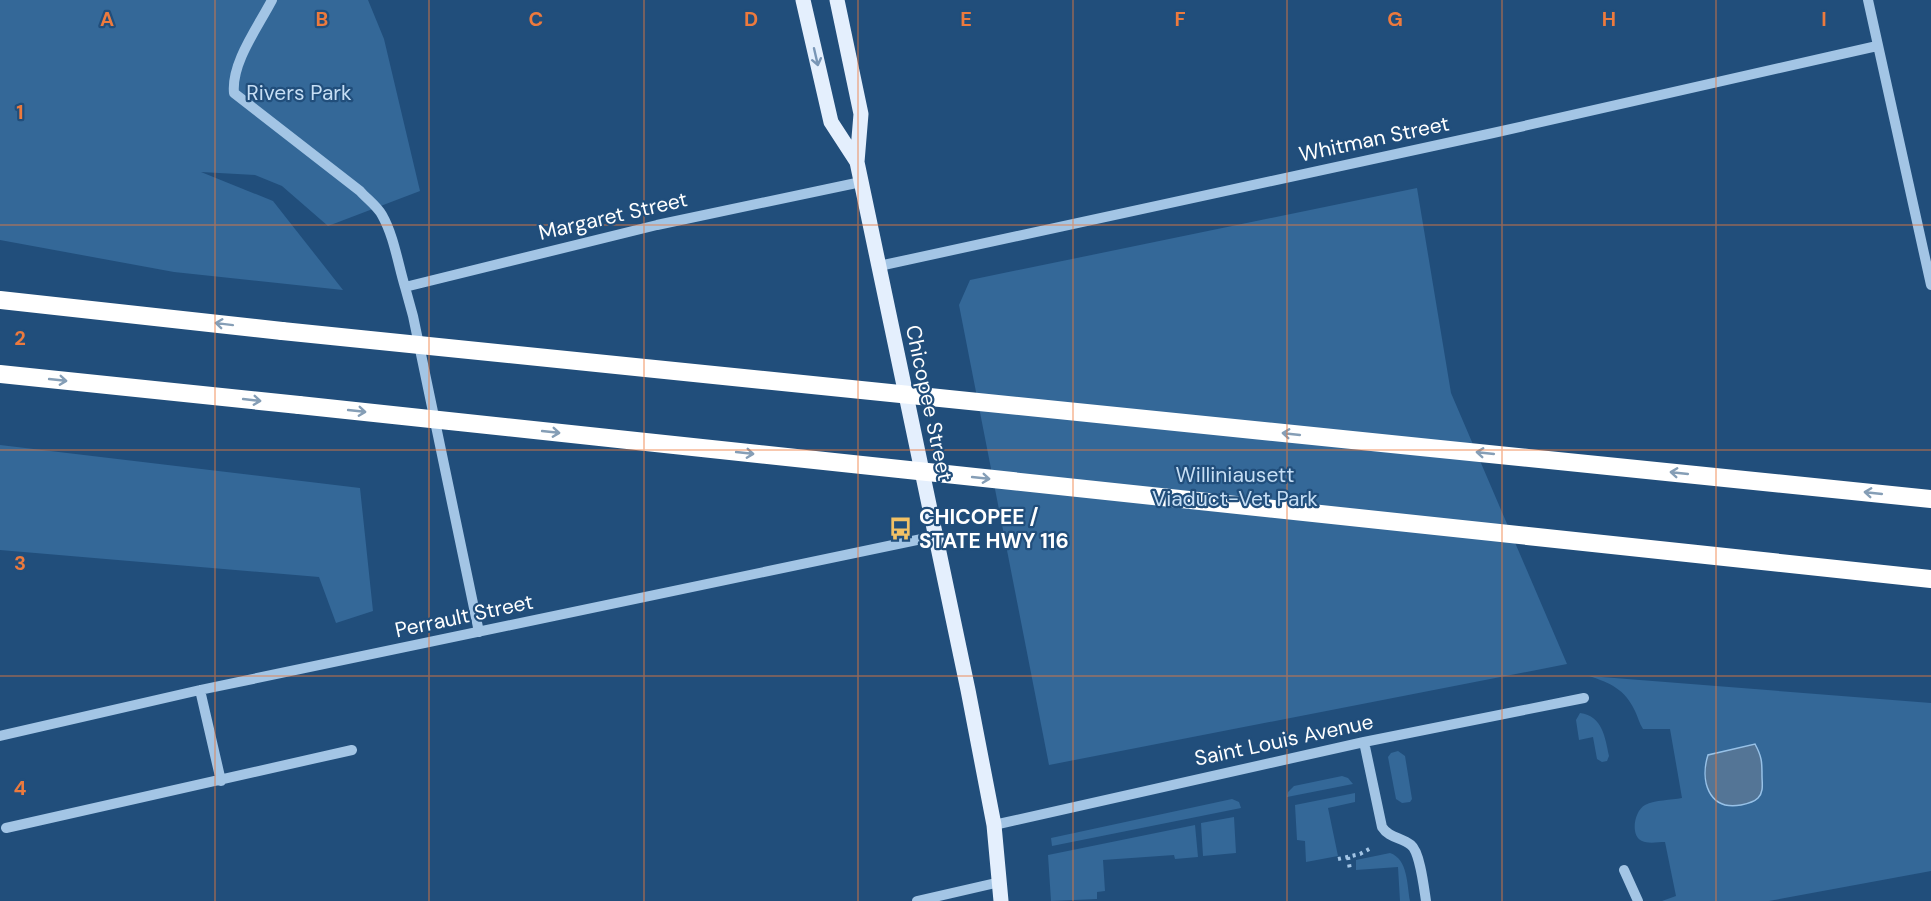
<svg xmlns="http://www.w3.org/2000/svg" width="1931" height="901" font-family="'DM Sans',sans-serif">
<rect width="100%" height="100%" fill="#214e7b"/>
<path fill="#346898" d="M0,0h368l16,39 36,152 -92,35 -46,-40 -27,-11 -54,-3 72,29 70,89 -169,-18 -174,-32z
M1417,188l34,205 116,271 -518,101 -90,-460 11,-25z
M0,445l360,43 13,123 -37,12 -17,-46 -319,-27z
M1589,676l342,27v168l-162,30h-107l14,-5 -11,-54c-7,0 -17,2 -23,-1 -12,-5 -8,-30 3,-36 10,-5 26,-5 37,-7l-12,-69h-27c-4,-6 -5,-12 -8,-18 -10,-22 -25,-28 -46,-35z
M1580,713c23,3 25,25 29,43l-2,5 -5,1 -5,-3 -4,-22 -14,3 -3,-20z
M1398,751l7,5 7,43 -2,3 -8,1 -6,-4 -8,-42 3,-4z
M1342,776l6,2 5,6 -66,13 1,-5 6,-6z
M1355,793v9l-27,6 10,48 -32,6 -1,-21 -8,-1 -2,-35z
M1232,799l7,3 2,6 -189,38 -1,-8z
M1234,817l2,36 -33,3 -2,-33z
M1195,825l3,32 -23,2 -1,-4 -71,5 2,31 -8,1v7l-46,2 -3,-46z
M1390,853c18,6 17,32 20,48h-10l-2,-34 -42,3v-10z"/>
<path fill="#547596" stroke="#97c1e7" stroke-width="1.5" d="M1755,744c7,13 7,18 7,32 0,7 2,16 -4,22 -4,4 -12,6 -17,7 -33,6 -41,-25 -33,-50z"/>
<g fill="none" stroke-linecap="round" stroke-linejoin="round">
<path stroke="#a3c5e5" stroke-width="4" stroke-dasharray="3 4.5" stroke-linecap="butt" d="M1348,857l2,13
M1338,859l22,-5 11,-6"/>
<path stroke="#a3c5e5" stroke-width="10" d="M272,0c-14,27 -41,63 -38,93l126,98c7,8 17,15 22,24 12,21 16,49 23,72
M1868,0l63,285
M879,266l614,-133 384,-87
M479,632l-66,-316 -8,-29 252,-62 204,-43
M200,690l21,91
M0,736l200,-46 736,-154
M1364,742l18,85c7,11 19,10 29,18 9,7 13,43 15,56
M994,825l370,-83 220,-44
M6,828l346,-78
M1624,870l14,31
M917,901l83,-19"/>
<path stroke="#e4effd" stroke-width="15" d="M803,0l28,122 26,40
M837,0l24,114 -4,48 111,528 26,135 7,76"/>
<path stroke="#fff" stroke-width="18" d="M0,300l282,31
M0,374l299,31"/>
<path stroke="#fff" stroke-width="18" d="M282,331l1649,168
M299,405l1632,174"/>
</g>
<defs><path id="oneway-shaft" d="M-6 0H5M1.5-3L5.5 0L1.5 3" fill="none" stroke-width="1.6" stroke-linecap="round" stroke-linejoin="round" transform="scale(1.5)"/></defs>
<use stroke="#7996b6" href="#oneway-shaft" transform="translate(816 57) rotate(77)"/>
<g stroke="#859eb6">
<use href="#oneway-shaft" transform="translate(224 324) rotate(-173)"/>
<use href="#oneway-shaft" transform="translate(58 380) rotate(6)"/>
<use href="#oneway-shaft" transform="translate(252 400) rotate(6)"/>
<use href="#oneway-shaft" transform="translate(357 411) rotate(6)"/>
<use href="#oneway-shaft" transform="translate(551 432) rotate(6)"/>
<use href="#oneway-shaft" transform="translate(1291 434) rotate(-174)"/>
<use href="#oneway-shaft" transform="translate(745 453) rotate(6)"/>
<use href="#oneway-shaft" transform="translate(1485 453) rotate(-174)"/>
<use href="#oneway-shaft" transform="translate(1679 473) rotate(-174)"/>
<use href="#oneway-shaft" transform="translate(981 478) rotate(6)"/>
<use href="#oneway-shaft" transform="translate(1873 493) rotate(-174)"/>
</g>
<path fill="none" stroke="#ed7a3d" stroke-width="1.5" stroke-opacity="0.55" d="M215,0v901M429,0v901M644,0v901M858,0v901M1073,0v901M1287,0v901M1502,0v901M1716,0v901M0,225h1931M0,450h1931M0,676h1931"/>
<defs>
<symbol id="bus-bare" viewBox="-9 -9 18 18"><path d="M-5-6H5V4H4V6H2V4H-2V6H-4V4H-5ZM-3.5-4V0h7V-4ZM-3.5 1.2v1.5H-2V1.2ZM2 1.2v1.5H3.5V1.2Z" fill="#f2c165" stroke="#214e7b" stroke-width="2.5" paint-order="stroke"/></symbol>
</defs>
<g fill-rule="evenodd">
<use href="#bus-bare" x="884" y="512" width="33" height="33"/>
</g>
<g text-anchor="middle" stroke-width="4.5" stroke-linejoin="round" paint-order="stroke">
<g font-size="21" fill="#c6def4" stroke="#214e7b">
<text x="299" y="100">Rivers Park</text>
<text x="1235" y="482">Williniausett<tspan x="1235" dy="24">Viaduct-Vet Park</tspan></text>
</g>
<g font-size="21" fill="#fff" stroke="#214e7b">
<text transform="translate(1374 139) rotate(-12)" y="7">Whitman Street</text>
<text transform="translate(613 216) rotate(-13)" y="7">Margaret Street</text>
<text transform="translate(929 403) rotate(78)" y="7">Chicopee Street</text>
<text transform="translate(464 616) rotate(-12)" y="7">Perrault Street</text>
<text transform="translate(1284 740) rotate(-12)" y="7">Saint Louis Avenue</text>
</g>
<g font-size="21" font-weight="bold" fill="#fff" stroke="#214e7b" text-anchor="start">
<text x="919" y="524">CHICOPEE /<tspan x="919" dy="24">STATE HWY 116</tspan></text>
</g>
</g>
<g font-size="20" text-anchor="middle" font-weight="bold" fill="#ed7a3d" stroke="#214e7b" stroke-width="4.5" stroke-linejoin="round" paint-order="stroke">
<text x="107" y="26">A</text>
<text x="322" y="26">B</text>
<text x="536" y="26">C</text>
<text x="751" y="26">D</text>
<text x="966" y="26">E</text>
<text x="1180" y="26">F</text>
<text x="1395" y="26">G</text>
<text x="1609" y="26">H</text>
<text x="1824" y="26">I</text>
<text x="20" y="119">1</text>
<text x="20" y="345">2</text>
<text x="20" y="570">3</text>
<text x="20" y="795">4</text>
</g>
</svg>
